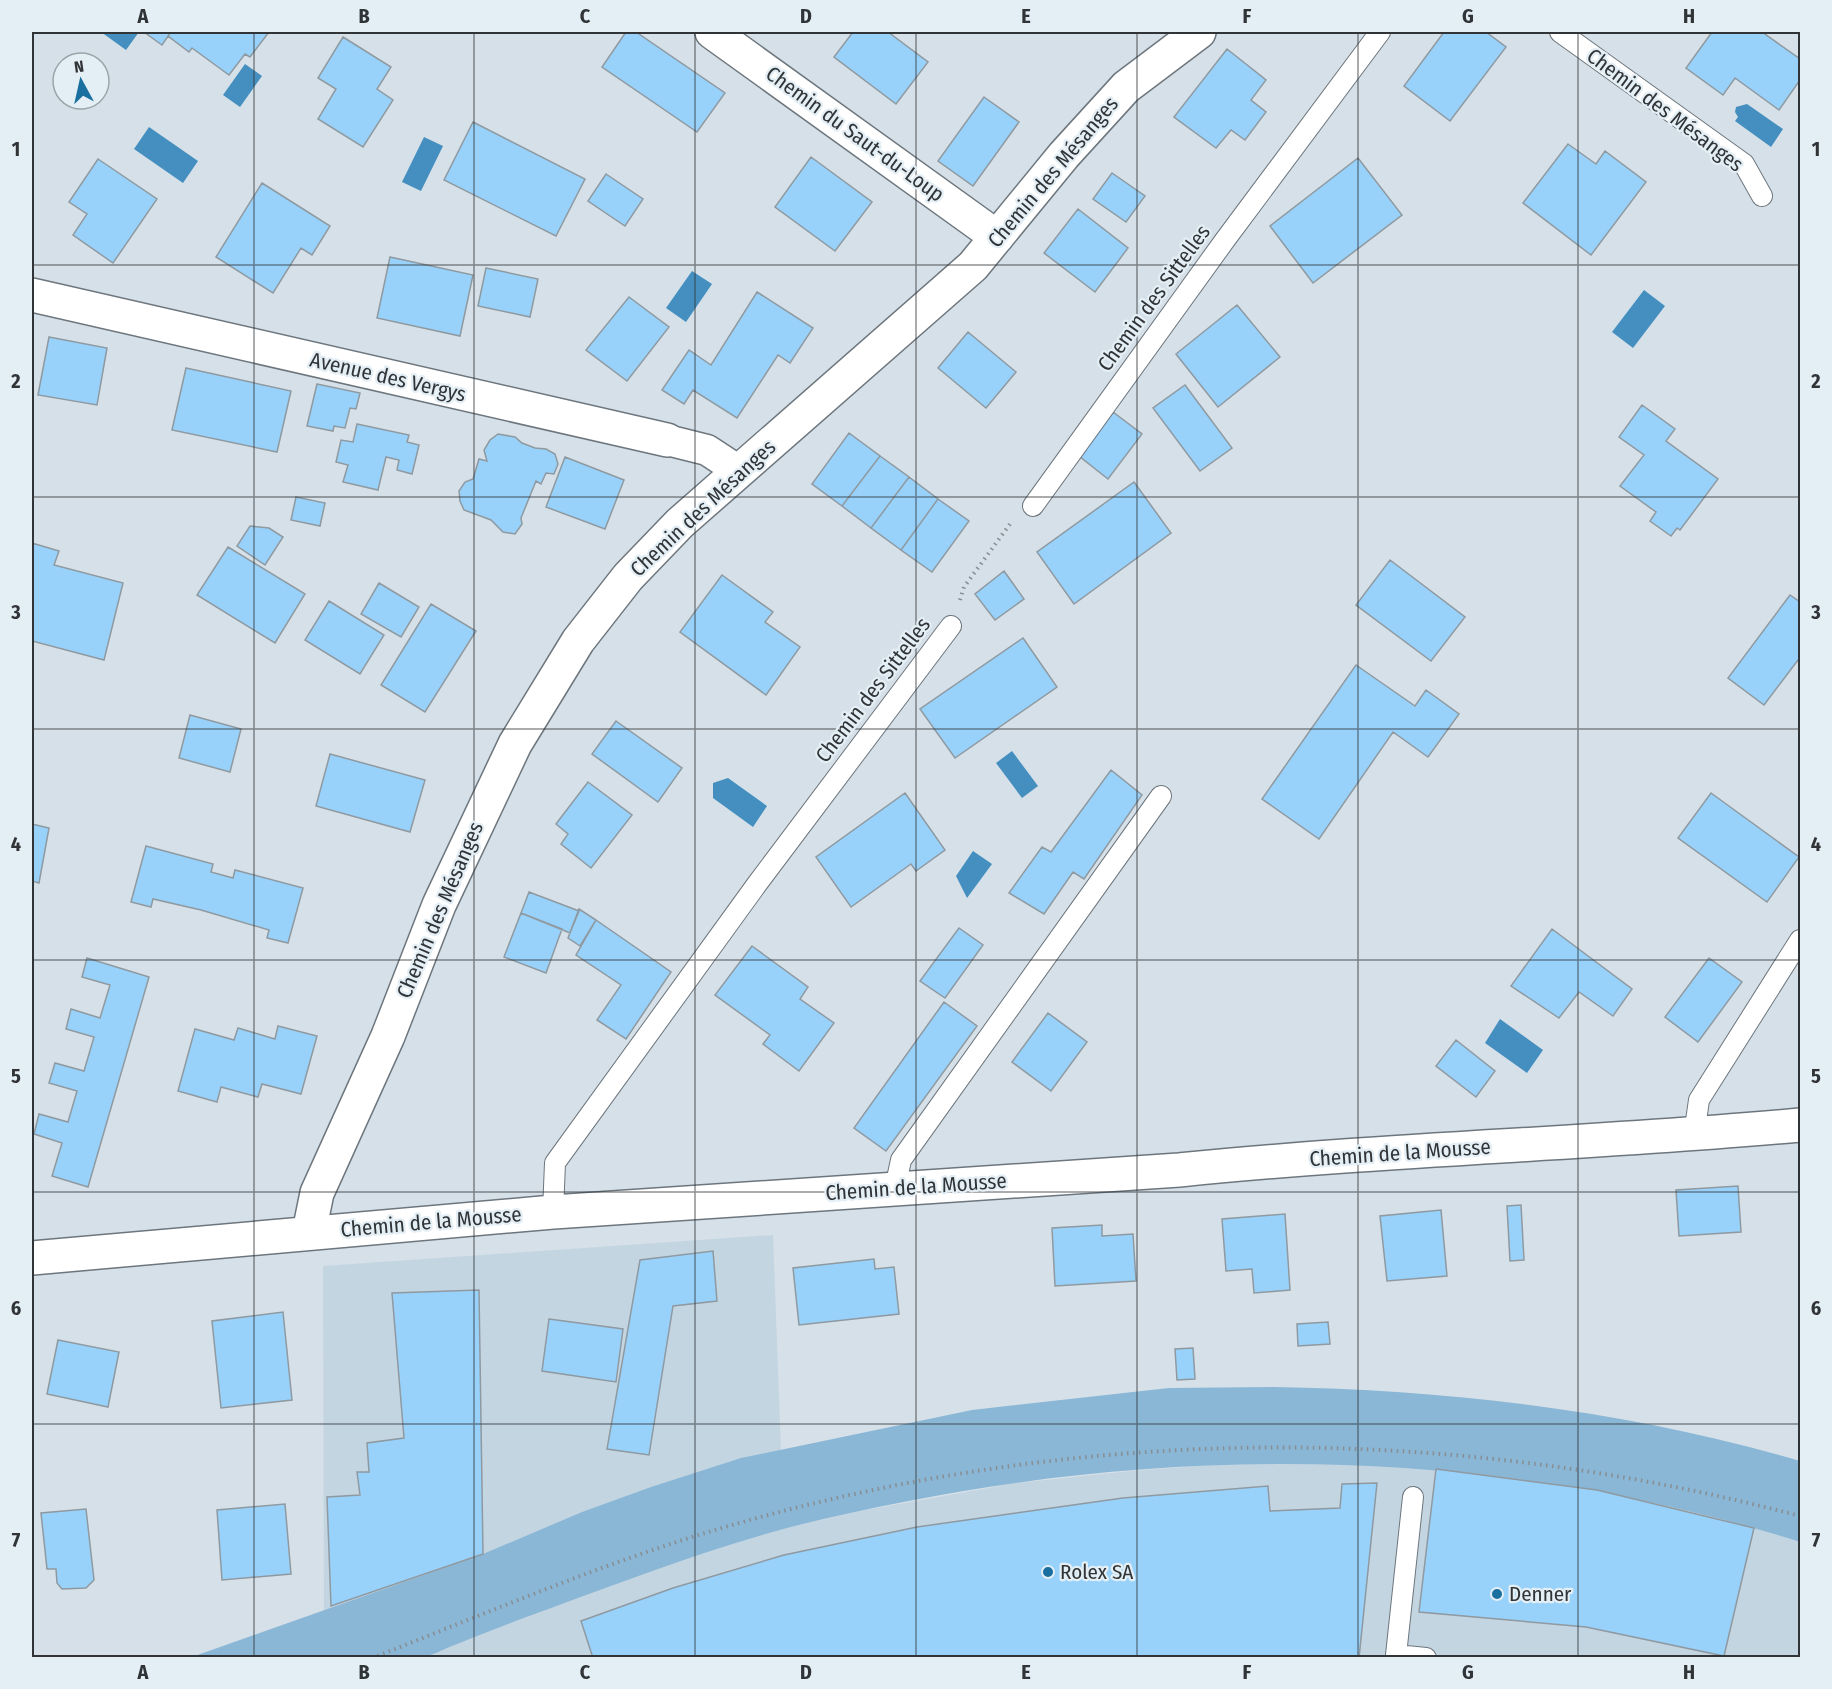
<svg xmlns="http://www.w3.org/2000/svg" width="1832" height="1689" font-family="'Fira Sans Condensed',sans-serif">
<rect width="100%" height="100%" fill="#d6e0e8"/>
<path fill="#c4d5e2" d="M773,1235l8,215 6,78 73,-17 156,-28 115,-12 106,-8 141,2 58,4 161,21 157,38 46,14v115h-1476l-1,-391z"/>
<path fill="#8bb7d6" d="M1274,1387c179,3 355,24 526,74v81c-330,-104 -678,-99 -1013,-14 -90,24 -178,59 -266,91 -23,9 -46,18 -69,27 -10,4 -21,10 -31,11 -24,4 -51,0 -75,0 -52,0 -105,0 -157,1l294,-104 99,-42 69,-25 90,-29 231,-48 197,-22z"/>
<path fill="#448fbf" d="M101,32h38l-13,18z
M245,64l17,12 -22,31 -17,-12z
M1747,104l36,25 -12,18 -36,-26 3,-4 -3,-5 1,-5z
M149,127l49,34 -15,22 -49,-34z
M424,137l19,9 -22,45 -19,-9z
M692,271l20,13 -26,38 -20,-14z
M1644,290l21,16 -32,42 -21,-16z
M1012,751l26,35 -16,12 -26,-35z
M728,778l39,28 -14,21 -40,-29v-15z
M973,851l19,13 -25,34 -11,-22z
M1500,1019l43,31 -16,23 -42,-30z"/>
<path fill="#98d2fb" stroke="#8f99a0" stroke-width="1.5" d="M144,32h27l-9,13z
M171,32h98l-19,25 -5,-3 -16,21 -37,-27 -3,4 -21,-16z
M626,32h10l89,61 -28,39 -95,-65z
M853,32h35l40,30 -32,42 -62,-47z
M1444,32h42l20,15 -56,74 -46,-35z
M1712,32h50l38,27v21l-21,30 -44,-32 -12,17 -37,-27z
M343,37l48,30 -14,22 16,11 -30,47 -45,-28 18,-30 -18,-11z
M1227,49l39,31 -15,20 15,12 -21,28 -14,-10 -15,18 -42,-31z
M984,97l35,25 -46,64 -35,-25z
M473,122l112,57 -29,57 -112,-56z
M1568,144l28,20 9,-13 41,31 -55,73 -68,-52z
M811,157l61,45 -37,49 -60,-44z
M1358,158l44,57 -89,68 -43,-57z
M98,159l59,40 -44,64 -40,-28 14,-21 -18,-12z
M1112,173l33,23 -19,26 -33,-23z
M606,174l37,25 -18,27 -37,-25z
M262,183l68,43 -18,29 -11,-7 -28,45 -57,-36z
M1078,209l50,39 -33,44 -51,-39z
M390,257l83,18 -13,61 -83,-18z
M486,268l52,11 -8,38 -52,-11z
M757,292l56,36 -23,35 -12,-8 -41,63 -44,-28 -9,14 -22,-14 27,-40 22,15z
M629,297l40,30 -42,54 -41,-31z
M1237,305l43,52 -62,50 -42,-53z
M968,332l48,40 -30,36 -48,-40z
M49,337l58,11 -10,57 -59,-10z
M186,368l105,23 -14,61 -105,-22z
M317,384l43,9 -4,16 -6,-1 -5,20 -11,-2 -1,5 -26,-5z
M1185,385l47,63 -32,23 -47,-63z
M1642,405l33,24 -9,12 52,38 -38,51 -3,-2 -6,8 -21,-15 6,-9 -36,-26 24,-31 -25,-18z
M1113,412l29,22 -34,45 -29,-23z
M357,424l52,11 -2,7 12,3 -7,29 -15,-4 2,-10 -13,-3 -8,33 -35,-8 5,-17 -12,-3 5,-22 12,2z
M849,433l31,23 -38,50 -30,-22z
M498,434l17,3 7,6 13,5 11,1 9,5 3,10 -4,10 -8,-1 -5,11 -5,-3 -15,37 1,6 -7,10 -12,-2 -12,-12 -27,-10 -4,-9 -1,-10 6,-9 8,-3 6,-20 8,2 -3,-11 6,-10z
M880,456l29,21 -38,51 -29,-22z
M565,457l59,23 -19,49 -59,-22z
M909,477l29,22 -37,51 -30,-22z
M1134,482l37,51 -97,71 -37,-52z
M296,497l29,6 -5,23 -29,-6z
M938,499l31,22 -37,51 -31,-22z
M250,526l19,2 14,9 -18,28 -28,-19z
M32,543l27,8 -5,14 69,18 -19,77 -72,-19z
M228,547l77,47 -30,49 -78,-48z
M1390,560l75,57 -34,44 -75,-56z
M1004,571l20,28 -29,21 -20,-26z
M722,575l51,37 -8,10 35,25 -34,48 -86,-63z
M379,583l40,24 -18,30 -40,-23z
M1790,595l10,7v59l-2,-1 -34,45 -36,-27z
M329,601l55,34 -24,39 -55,-34z
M431,604l45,27 -51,81 -44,-27z
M1023,638l34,49 -102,71 -35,-49z
M1356,665l59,41 11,-16 33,24 -31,43 -35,-25 -74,107 -57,-40z
M190,715l51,14 -11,43 -51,-14z
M616,721l66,47 -24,34 -66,-48z
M330,754l95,26 -15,52 -94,-26z
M1111,770l31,25 -58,84 -11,-7 -29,42 -35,-21 33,-46 9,5z
M588,782l44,33 -41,53 -30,-24 7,-10 -12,-10z
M905,793l40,57 -29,21 -5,-7 -60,43 -35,-50z
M1711,793l88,64 -32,45 -89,-64z
M32,824l17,4 -10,55 -7,-2z
M146,846l67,18 -2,8 22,6 2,-8 68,18 -15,55 -21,-5 2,-8 -68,-20 -48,-11 -2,8 -20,-5z
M529,892l50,19 -9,22 -49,-20z
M579,909l17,11 -16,26 -12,-8z
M521,913l41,16 -16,44 -42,-16z
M596,920l75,52 -45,67 -29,-19 24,-35 -45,-30z
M959,928l24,17 -38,53 -25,-17z
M1552,929l80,60 -19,27 -34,-24 -20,26 -48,-32z
M752,946l56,41 -8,12 34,24 -35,48 -36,-27 7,-9 -55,-40z
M87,958l62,19 -61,210 -36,-11 10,-33 -28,-9 5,-20 29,8 9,-31 -28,-8 6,-20 29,8 10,-34 -28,-8 5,-20 29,9 10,-33 -28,-8z
M1709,958l33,24 -44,60 -33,-25z
M944,1002l33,24 -91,125 -32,-23z
M1048,1013l39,29 -36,49 -39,-29z
M278,1026l39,10 -16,58 -39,-10 -4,13 -37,-10 -4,15 -39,-11 17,-62 39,11 4,-12 37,11z
M1456,1040l39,31 -19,26 -40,-31z
M1738,1186l3,46 -62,4 -3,-46z
M1521,1205l3,55 -14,1 -3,-55z
M1441,1210l6,66 -60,5 -7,-65z
M1285,1214l5,76 -36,3 -2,-24 -26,2 -4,-52z
M1102,1225v11l31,-2 3,47 -81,5 -3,-58z
M713,1251l4,50 -44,5 -24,149 -42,-6 33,-189z
M874,1259l1,10 19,-2 5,47 -100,11 -6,-57z
M479,1290l4,264 -152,52 -4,-109 33,-2 -3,-23h12l-2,-29 37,-5 -12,-145z
M283,1312l9,88 -71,8 -9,-87z
M549,1319l74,10 -7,53 -74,-11z
M1328,1322l2,22 -32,2 -1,-22z
M58,1340l61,12 -11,55 -61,-13z
M1193,1348l2,31 -18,1 -2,-31z
M1436,1469l161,21 157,38 -30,128 -138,-29 -167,-15z
M1377,1483l-18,175h-766l-12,-37 92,-33 111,-33 133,-28 206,-29 145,-12 2,25 70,-3 2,-24z
M285,1504l6,70 -69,6 -5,-70z
M86,1509l8,71 -8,8 -24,1 -5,-6 -1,-14h-9l-6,-56z"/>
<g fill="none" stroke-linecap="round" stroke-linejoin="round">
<defs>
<path id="service" d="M1560,32l184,132 18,32
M1033,506l192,-266 155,-208
M1694,1135l5,-35 101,-160
M895,1188l6,-28 260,-364
M553,1212l2,-49 202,-279 194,-258
M1413,1497l-17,158 30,3"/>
<path id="pedestrian" d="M667,440l40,10 32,21"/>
<path id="minor" d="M712,32l285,205
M32,295l635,145
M309,1232l8,-39 71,-157 51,-131 76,-161 63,-103 50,-64 52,-54 293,-257 91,-111 62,-68 73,-55"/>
<path id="tertiary" d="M32,1258l521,-46 626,-42c206,-21 415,-26 621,-45"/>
</defs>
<use href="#service" stroke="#6d767d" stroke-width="22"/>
<use href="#pedestrian" stroke="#6d767d" stroke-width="33"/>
<use href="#minor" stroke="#6d767d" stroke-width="36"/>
<use href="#tertiary" stroke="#6d767d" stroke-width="36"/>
<path stroke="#868d93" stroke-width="4" stroke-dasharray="1.5 4.5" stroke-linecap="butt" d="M960,600l4,-13 46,-63
M372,1658c121,-47 242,-100 367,-135 350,-99 710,-100 1061,-7"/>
<use href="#service" stroke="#fff" stroke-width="20"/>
<use href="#pedestrian" stroke="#fff" stroke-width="30"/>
<use href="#minor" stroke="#fff" stroke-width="33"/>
<use href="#tertiary" stroke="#fff" stroke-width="33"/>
</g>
<path fill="none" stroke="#303437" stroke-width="1.5" stroke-opacity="0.55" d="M254,32v1626M474,32v1626M695,32v1626M916,32v1626M1137,32v1626M1358,32v1626M1578,32v1626M32,265h1768M32,497h1768M32,729h1768M32,960h1768M32,1192h1768M32,1424h1768"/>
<g fill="#196f9f" stroke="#e3eef5" stroke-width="2">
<circle cx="1048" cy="1572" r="6"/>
<circle cx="1497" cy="1594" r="6"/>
</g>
<g text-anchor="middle" stroke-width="4.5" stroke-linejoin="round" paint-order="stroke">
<g font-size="21" fill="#303437" stroke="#e3eef5">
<text transform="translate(1665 110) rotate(37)" y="7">Chemin des Mésanges</text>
<text transform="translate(855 134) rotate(36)" y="7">Chemin du Saut-du-Loup</text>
<text transform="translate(1053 172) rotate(-50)" y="7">Chemin des Mésanges</text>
<text transform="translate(1154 298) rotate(-54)" y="7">Chemin des Sittelles</text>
<text transform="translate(388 377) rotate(13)" y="7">Avenue des Vergys</text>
<text transform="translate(703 508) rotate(-43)" y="7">Chemin des Mésanges</text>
<text transform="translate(873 690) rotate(-53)" y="7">Chemin des Sittelles</text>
<text transform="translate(440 910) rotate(-67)" y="7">Chemin des Mésanges</text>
<text transform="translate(1400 1153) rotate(-4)" y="7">Chemin de la Mousse</text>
<text transform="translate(916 1187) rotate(-4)" y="7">Chemin de la Mousse</text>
<text transform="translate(431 1222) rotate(-5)" y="7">Chemin de la Mousse</text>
</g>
<g font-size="21" fill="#303437" stroke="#e3eef5" text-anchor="start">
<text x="1060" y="1579">Rolex SA</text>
<text x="1509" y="1601">Denner</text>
</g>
</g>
<rect width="1832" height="1689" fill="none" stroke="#e3eef5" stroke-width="66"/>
<g transform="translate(81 81) rotate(352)"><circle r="28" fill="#e3eef5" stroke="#9ba4a9" stroke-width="1.5"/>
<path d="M0-4.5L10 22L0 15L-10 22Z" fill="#196f9f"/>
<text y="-9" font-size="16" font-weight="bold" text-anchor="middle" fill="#303437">N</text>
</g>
<rect x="33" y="33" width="1766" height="1623" fill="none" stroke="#303437" stroke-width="2"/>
<g font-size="20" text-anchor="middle" font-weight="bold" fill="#303437">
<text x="143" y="23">A</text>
<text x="364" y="23">B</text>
<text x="585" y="23">C</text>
<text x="806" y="23">D</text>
<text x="1026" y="23">E</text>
<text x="1247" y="23">F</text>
<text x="1468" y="23">G</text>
<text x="1689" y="23">H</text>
<text x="16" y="156">1</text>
<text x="1816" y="156">1</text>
<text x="16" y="388">2</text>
<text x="1816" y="388">2</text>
<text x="16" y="619">3</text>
<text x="1816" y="619">3</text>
<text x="16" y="851">4</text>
<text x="1816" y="851">4</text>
<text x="16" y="1083">5</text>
<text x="1816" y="1083">5</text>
<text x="16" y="1315">6</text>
<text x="1816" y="1315">6</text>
<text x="16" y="1547">7</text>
<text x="1816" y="1547">7</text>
<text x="143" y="1679">A</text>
<text x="364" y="1679">B</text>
<text x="585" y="1679">C</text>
<text x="806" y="1679">D</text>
<text x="1026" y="1679">E</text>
<text x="1247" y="1679">F</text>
<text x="1468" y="1679">G</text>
<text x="1689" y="1679">H</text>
</g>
</svg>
